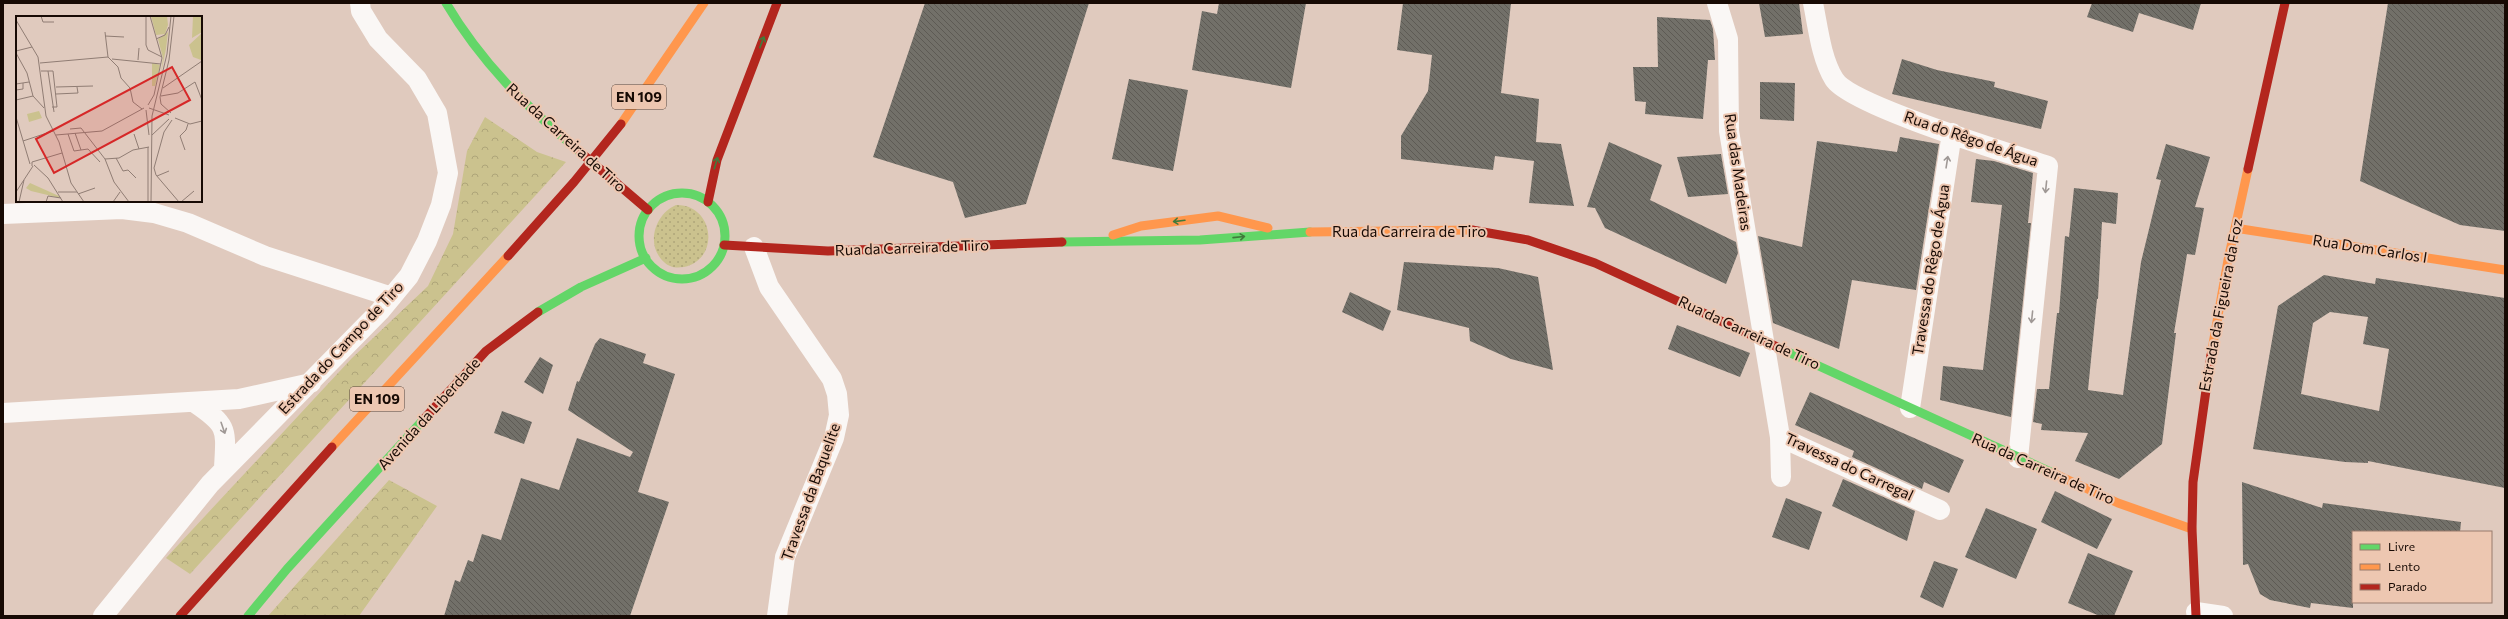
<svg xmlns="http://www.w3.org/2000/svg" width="2508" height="619" font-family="Commissioner,sans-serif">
<defs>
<pattern id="grass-dots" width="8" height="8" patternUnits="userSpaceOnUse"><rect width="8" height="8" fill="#cbc28e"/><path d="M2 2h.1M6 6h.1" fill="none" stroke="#aea579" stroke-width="1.8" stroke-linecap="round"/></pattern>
<pattern id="forest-crowns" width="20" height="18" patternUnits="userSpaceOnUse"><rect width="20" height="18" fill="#cbc28e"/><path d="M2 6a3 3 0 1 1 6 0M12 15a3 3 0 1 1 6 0" fill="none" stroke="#aea579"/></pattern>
<pattern id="building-back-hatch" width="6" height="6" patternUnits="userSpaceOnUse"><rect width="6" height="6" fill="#727069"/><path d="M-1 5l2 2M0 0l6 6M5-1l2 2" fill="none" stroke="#5d5a54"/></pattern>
</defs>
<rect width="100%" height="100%" fill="#e0cabe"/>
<path fill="url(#grass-dots)" d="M676,205c38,-1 45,54 8,62 -7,1 -14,1 -20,-5 -19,-17 -9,-48 12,-57z"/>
<path fill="url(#forest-crowns)" d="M485,117l52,35 29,10 -376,412 -24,-16 186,-200 76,-72 25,-52 14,-83z
M389,480l48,26 -78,110h-91z"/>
<path fill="url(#building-back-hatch)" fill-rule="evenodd" d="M925,3h164l-63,201 -61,14 -12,-36 -80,-25z
M1219,3h87l-15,85 -99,-18 10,-59 15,3z
M1403,3h108l-10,90 38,6 -3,43 25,2 13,62 -45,-3 5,-42 -39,-5 -2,14 -92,-11v-23l27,-45 4,-36 -35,-5z
M1759,3h40l4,31 -38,3z
M2092,3h109l-8,27 -54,-17 -6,19 -46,-15z
M2388,3h117v228l-45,-6 -100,-44z
M1657,17l53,3 3,9 2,31h-7l-5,59 -58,-5 1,-12 -11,-1 -2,-34h25z
M1902,59l35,11 58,12 -1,5 54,14 -7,28 -149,-35z
M1129,79l59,11 -15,81 -61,-12z
M1760,82l35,1 -1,38 -34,-2z
M1900,137l39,7 -23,146 -64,-10 -13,69 -66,-26 -15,-87 44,11 15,-106 80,11z
M1609,142l53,23 -12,35 86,42 2,11 -12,31 -121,-56 -10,-20 -8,-1z
M2166,144l44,13 -15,50 9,1 -9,47 -8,-1 -13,79h2l-14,111 -43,35 -44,-18 13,-28 -47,-3 1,-6 -9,-2 4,-33h12l8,-76h2l6,-77 4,1 5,-49 44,5 -2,31 -14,-2 -4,77h-1l-9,91 35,5 18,-133 20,-82 -5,-1z
M1721,154l7,40 -40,3 -11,-40z
M1976,159l18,2 39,12 -5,50h3l-20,194 -71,-17 3,-34 40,4 19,-165 -31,-3z
M1404,262l94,6 40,9 15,93 -42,-11 -41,-18 -1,-13 -72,-18z
M2324,275l51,9 1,-6 129,20v190l-137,-27v2l-23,-1 -92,-13 25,-143zM2330,312l38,5 -5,27 26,5 -10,62 -78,-17 12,-71z
M1350,292l41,19 -8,20 -41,-19z
M1677,325l73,28 -10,24 -72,-28z
M600,338l46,16 -3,9 32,11 -37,118 31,10 -39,114h-186l11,-36 5,2 8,-22 5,2 9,-28 19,6 20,-62 38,12 18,-52 53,19 3,-5 -65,-42 9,-29 2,1 16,-38z
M540,357l13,8 -10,29 -19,-12z
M1810,392l154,68 -15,33 -25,-11 -2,7 -70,-32 2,-6 -59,-26z
M502,411l30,11 -8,22 -30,-11z
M1843,479l72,32 -8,30 -75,-35z
M2242,482l80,26 1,-5 138,19 -1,10h-107v76l-42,-5 -1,5 -40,-8 -10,-6 -12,-30 -5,1z
M2055,491l57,28 -15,30 -56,-27z
M1786,498l36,14 -13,38 -37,-13z
M1986,508l51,21 -21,50 -51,-22z
M2088,553l45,18 -19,45h-14l-32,-13z
M1934,561l24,8 -15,39 -23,-11z"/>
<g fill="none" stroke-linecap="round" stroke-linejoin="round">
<path stroke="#faf7f5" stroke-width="20" d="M1717,3l11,36 1,92 51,306 160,73
M1813,3c5,24 8,55 21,76 15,26 178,75 214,87l-30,292
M3,214l119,-5 32,4 34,10 77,33 127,41
M754,247l15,40 63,92 5,15 2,21 -5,23 -49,119 -8,59
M195,403c34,23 31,26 29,65
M1910,408l42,-275
M3,413l236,-14 72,-16
M1780,437l1,40
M2196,612l27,4
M103,616l107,-132 170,-173 29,-35 18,-35 14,-36 7,-32 -11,-60 -20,-34 -39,-40 -17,-28 -1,-8"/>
<path stroke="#63d668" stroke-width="9" d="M446,3c35,59 81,105 134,149
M639 236a43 43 0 1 1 86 0a43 43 0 1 1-86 0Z
M1062,242l138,-2 110,-8
M538,312l43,-25 65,-29
M1786,351l267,122
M248,616l39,-47 136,-149"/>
<path stroke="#ff974d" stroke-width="9" d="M621,124l83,-121
M2235,228l270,42
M1310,232l162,-2
M1113,235l28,-9 77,-10 50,12
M2211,355l17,-95 20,-91
M332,447l176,-191
M2053,473l65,30 74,26"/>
<path stroke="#b3261e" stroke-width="9" d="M580,152l68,58
M2248,169l37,-166
M708,202l9,-42 60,-157
M1472,230l56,10 67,23 191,88
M724,245l104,6 234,-9
M508,256l66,-74 47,-58
M423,420l63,-69 52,-39
M180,616l152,-169
M2196,616l-4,-87 1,-47 18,-127"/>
</g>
<defs><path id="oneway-shaft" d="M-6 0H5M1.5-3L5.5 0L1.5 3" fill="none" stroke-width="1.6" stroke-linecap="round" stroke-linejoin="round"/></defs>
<g stroke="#417a3b">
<use href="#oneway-shaft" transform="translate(762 42) rotate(-69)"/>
<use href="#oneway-shaft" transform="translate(716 163) rotate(-73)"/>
<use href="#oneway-shaft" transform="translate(1179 221) rotate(173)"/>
<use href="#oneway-shaft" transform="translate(1239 237) rotate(-6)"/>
</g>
<g stroke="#9f9895">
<use href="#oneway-shaft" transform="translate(1947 162) rotate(-81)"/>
<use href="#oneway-shaft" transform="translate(2046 187) rotate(96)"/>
<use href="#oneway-shaft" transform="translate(2032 317) rotate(96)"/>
<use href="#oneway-shaft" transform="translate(223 428) rotate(71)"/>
</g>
<g text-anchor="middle" stroke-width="4" stroke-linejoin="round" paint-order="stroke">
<g fill="#edc7b1" stroke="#574338" stroke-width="1">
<rect x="612" y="85" width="54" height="24" rx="3"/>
<rect x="350" y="387" width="54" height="24" rx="3"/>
</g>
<g font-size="14" font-weight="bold" fill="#170a04">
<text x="639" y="102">EN 109</text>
<text x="377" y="404">EN 109</text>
</g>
<g font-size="15" fill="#170a04" stroke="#edc7b1">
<text transform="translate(566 138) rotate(42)" y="5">Rua da Carreira de Tiro</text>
<text transform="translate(1971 139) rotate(19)" y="5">Rua do Rêgo de Água</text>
<text transform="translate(1738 172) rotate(82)" y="5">Rua das Madeiras</text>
<text x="1409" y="237">Rua da Carreira de Tiro</text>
<text transform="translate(912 248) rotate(-2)" y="5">Rua da Carreira de Tiro</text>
<text transform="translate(2370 249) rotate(9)" y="5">Rua Dom Carlos I</text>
<text transform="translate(1931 270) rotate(-81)" y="5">Travessa do Rêgo de Água</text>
<text transform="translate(2221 305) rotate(-79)" y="5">Estrada da Figueira da Foz</text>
<text transform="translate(1749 333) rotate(25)" y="5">Rua da Carreira de Tiro</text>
<text transform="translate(341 348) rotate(-47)" y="5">Estrada do Campo de Tiro</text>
<text transform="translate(429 414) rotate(-48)" y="5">Avenida da Liberdade</text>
<text transform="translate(1849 467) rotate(25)" y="5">Travessa do Carregal</text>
<text transform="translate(2043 469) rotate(24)" y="5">Rua da Carreira de Tiro</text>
<text transform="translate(811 492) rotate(-70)" y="5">Travessa da Baquelite</text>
</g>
</g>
<g transform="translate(16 16)">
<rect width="186" height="186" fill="#e0cabe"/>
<path d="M14,167l29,13 1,2 -29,-7 -5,-3z" fill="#cbc28e"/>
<path d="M135,0h16l1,9 -3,9 -9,1zM177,0h9v16l-10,6zM152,16l-2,17 -5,24 2,-15 -5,-19zM136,47l8,2 -5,21h-3z" fill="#cbc28e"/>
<path d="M186,17v27h-1l-8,-3 -4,-12zM23,95l3,7 -13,4 -2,-8z" fill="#cbc28e"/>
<path fill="none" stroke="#907d74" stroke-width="1" d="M25,0l2,6h11M130,0v29l2,5 14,7M0,4l22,37 8,59 13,26 12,41 13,19M89,16l3,25 10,10 3,11 9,10 3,14 9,7M89,20l19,1M140,23l9,-4 4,-8M0,35l16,-4M0,37l11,20 6,23 11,12M96,43l49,5M122,44l1,-12M24,47l68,-6M25,55h12l4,36h-5M32,55l6,41M0,68l13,-2M40,71l37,-1M147,72l39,-27M0,74l7,-1v-6M40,78l22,-1 -1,-6M145,80l17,-3 17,-11 7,18M0,84l17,-4M132,89l6,-10 8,-37 -12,-42M133,92l20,7M130,94l3,25M155,97l-10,-9 -1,-7 9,-37 5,-44M0,101l14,47M159,102l15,6 12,-3M156,104l-8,12 -10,36 2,7 23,27M54,113l11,-1 24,31 9,23 15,20M59,117l6,17M52,118l6,17 14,-2 12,13M118,118l5,15M40,119l46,-4 42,-23M136,119l17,-16M7,125l30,-10M132,131v55M169,134l-5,-14 6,-6 2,-6M100,142l7,13 5,-1 8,8M89,143l14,-1 14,-8 16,-3M18,149l14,13 15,24M16,150v-4l30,-9M141,160l12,-5M0,176l17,-26M42,176h19M62,178l17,-6M3,186l5,-22M30,186l2,-6 13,2M97,186l7,-10M135,186l1,-86 15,-62 4,-38M165,186l13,-11"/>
<path fill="#d62828" fill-opacity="0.15" stroke="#d62828" stroke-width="2" d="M156,51l18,33 -136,73 -18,-34z"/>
<rect width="186" height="186" fill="none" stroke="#170a04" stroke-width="2"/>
</g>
<rect width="2508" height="619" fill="none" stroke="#170a04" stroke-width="8"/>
<rect x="2352" y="531" width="140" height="72" fill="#edc7b1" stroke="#977b6c"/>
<rect x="2360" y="544" width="20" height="6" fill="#63d668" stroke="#977b6c"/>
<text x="2388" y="551" font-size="12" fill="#170a04">Livre</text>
<rect x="2360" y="564" width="20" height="6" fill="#ff974d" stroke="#977b6c"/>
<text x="2388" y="571" font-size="12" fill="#170a04">Lento</text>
<rect x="2360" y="584" width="20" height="6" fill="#b3261e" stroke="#977b6c"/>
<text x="2388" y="591" font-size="12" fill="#170a04">Parado</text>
</svg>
